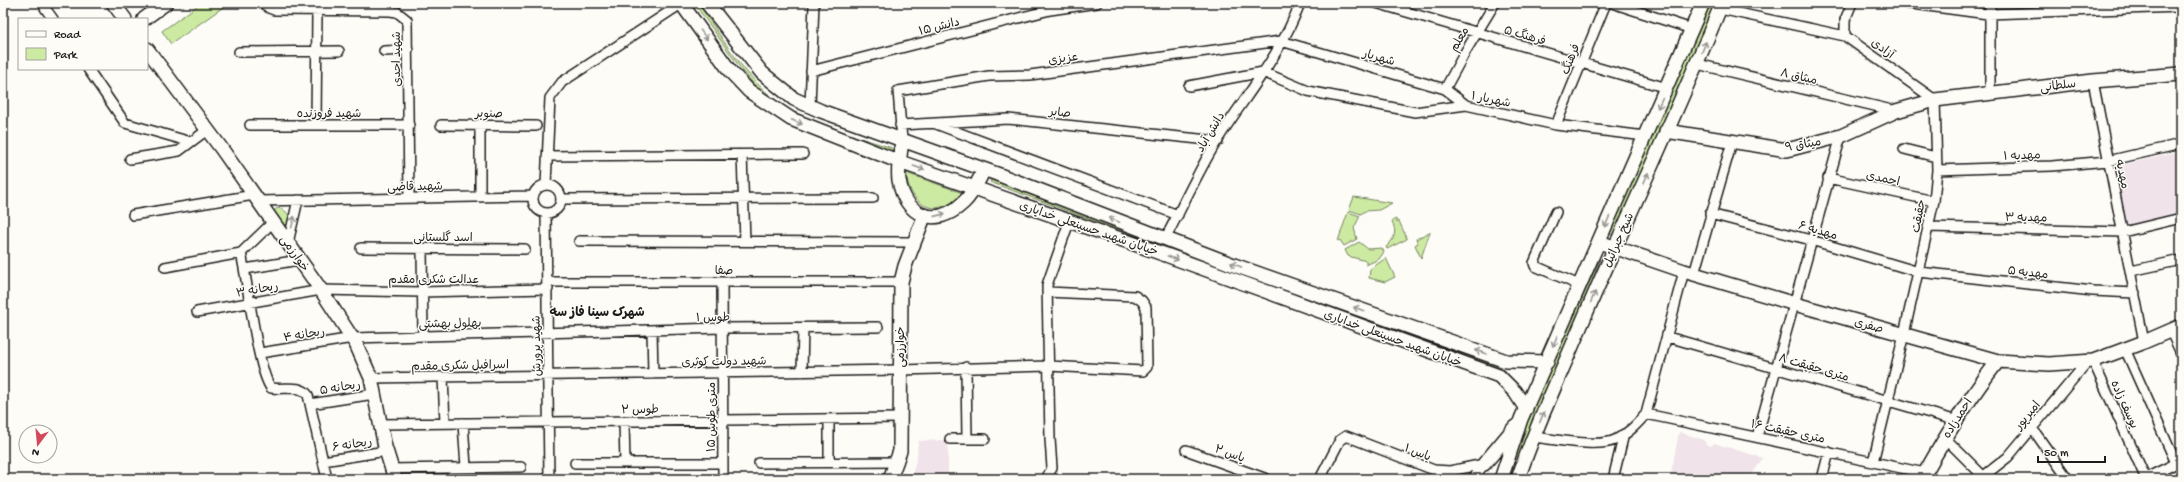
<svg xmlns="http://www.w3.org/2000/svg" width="2184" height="482" font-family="'Gochi Hand','Playpen Sans Arabic',sans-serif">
<rect width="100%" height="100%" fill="#fdfcf7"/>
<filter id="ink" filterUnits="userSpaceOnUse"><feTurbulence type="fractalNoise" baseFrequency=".025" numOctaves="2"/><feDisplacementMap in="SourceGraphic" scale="8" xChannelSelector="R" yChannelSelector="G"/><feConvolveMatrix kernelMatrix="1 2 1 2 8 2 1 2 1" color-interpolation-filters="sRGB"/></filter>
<g filter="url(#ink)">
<path fill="#f0e3ea" d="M2176,153l5,21v43l-55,12 -14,-62z
M1679,432l25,8 2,4 5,2 3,-3 49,15 -14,21h-79z
M948,440v39h-37l6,-22 1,-16z"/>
<path fill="#cdeaa2" stroke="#74835f" d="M201,3h28l-58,41 -9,-13z
M694,3h4c27,39 53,86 96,109 30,17 65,25 98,36l1,4 -100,-37 -15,-11 -22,-17 -17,-21z
M1710,3h5l-100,230 -4,2 -2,-3z
M906,173l57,20c-25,27 -53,15 -57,-20z
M991,180l510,186 -1,2 -293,-105 -217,-81z
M1354,197l38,6 -13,7 -14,1 -4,3 -12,-4z
M277,208l6,1 7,7 -2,14 -15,-18z
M1348,212l12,4 -6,12 3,11 -13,7 -4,-6 -2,1z
M1396,219l1,4 2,-2 8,18 -20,10 -1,-2c9,-8 11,-15 6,-26z
M1430,232l-9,26 -6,-13 3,-2 -2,-4z
M1359,242l9,7 14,-1 2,4 -5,7 -13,6v-4l-18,-5 -3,-6z
M1386,258l9,19 -10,5 -16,-4 1,-9z
M1600,259l-16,47 -50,108 -22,65h-6l24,-67z"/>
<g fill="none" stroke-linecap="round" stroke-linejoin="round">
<defs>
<path id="street" d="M263,3l6,5 5,2 116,1 7,1 10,8 2,178
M1376,3l291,85
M1612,3l80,26
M1852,3l-7,17v16l90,64 2,70 -3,31 -30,133 -31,128
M1905,3l83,11 193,-7
M1990,3v90
M45,8l8,11
M1720,9l125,27
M384,51l24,-1
M239,52l100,-1
M1697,64l199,47
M88,69l37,54 66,19
M811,71l239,-61 47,-7
M2093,81l51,261
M1189,86l74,-14 45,19 107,21 51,-7 90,20 89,11
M1445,89l19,-35 31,-51
M810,106l4,-103
M480,124v73
M936,124l242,91
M250,125h159
M316,125l1,-114
M441,125l95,1
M900,125l108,-6 210,22
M1556,125l50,-122
M902,140l-4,-49 91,-15 41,-1 251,-34 164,48 21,16
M1904,149l32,8
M742,155l3,86
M547,156l256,-2
M130,159l49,-8 28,-21
M1937,170l115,-4 56,-5 73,-17
M1828,178l106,23
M546,185l4,-87 12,-16 119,-78
M533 199a14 14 0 1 1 28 0a14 14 0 1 1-28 0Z
M561,199l312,-1
M258,201l275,-5
M1556,212l-22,51 1,3 44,19
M546,213l3,266
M1710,214l101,26 108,32 174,19 42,2
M133,215l121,-20
M1928,227l195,5 58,-14
M1165,239c18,-33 33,-68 53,-100 28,-44 64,-86 82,-136
M579,241l335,1
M288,243l10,-43
M361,248l164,1
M422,248l1,88
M241,253c7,29 16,116 30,135 13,2 29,-4 37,7l19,84
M241,253l32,-31
M165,267l76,-14
M245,269l54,-9
M2131,271l50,-11
M1694,274l38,-132
M547,282h354
M722,282l1,197
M197,312l124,-22 100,2 127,-3
M652,330l1,44
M2170,330l11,23
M1668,337l286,83
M2125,349l51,114
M260,353l93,-15 369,-10 156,-1
M2093,361l53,118
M966,367l1,72
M802,372l1,-44
M443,377l2,46
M371,378l529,-8 149,-4 94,5 4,-4 -1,-60 -4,-6 -7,-5 -88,-4
M310,404l64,-10
M1646,414l279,59
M829,419v43
M624,421l1,42
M463,423l3,44
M380,424l520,-6
M2032,428l36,51
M1533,437c20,2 65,11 82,3 13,-6 22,-16 31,-26l38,-143
M1757,437l84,-301
M1945,438l41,41
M950,439h35
M1186,450l81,29
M323,461l63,-10
M575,463h148
M759,463l139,-1
M390,469l131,-2
M2146,478l35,-17
M1046,479l6,-11 -2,-29 -3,-154 22,-63
M1320,479l20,-39 6,-4 88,34 16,1 34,-7
M1473,479l11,-15
M1613,479l11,-45
M1822,479l7,-27
M1980,479l28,-22 80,-96"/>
<path id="secondary" d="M113,3l12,16
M681,3l49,68 19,20 42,28 109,43 266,93 333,121 16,16 11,17
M707,3l55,70 32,26 27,12 176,63 237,91 272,96 41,1
M144,19l22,-16
M147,49l74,99 100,142 35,54 15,34 14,69 10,32
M1666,131l121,19 54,-14 55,-25 39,-11 158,-19 88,-7
M902,140c-1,13 -5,27 -3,40 6,36 36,49 64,23 10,-9 15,-22 21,-33
M1599,242l85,29 111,33 203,57 51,3 44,-3 51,-19 37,-16
M1484,464l31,-37
M890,479l10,-28 1,-169 4,-16 19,-49
M1501,479l20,-60 182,-416
M1518,479c15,-46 36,-90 55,-135 48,-114 102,-226 149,-341
M1924,479l1,-6c23,-41 44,-75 73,-112"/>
</defs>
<use href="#street" stroke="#1c1c1c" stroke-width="12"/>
<use href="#secondary" stroke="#1c1c1c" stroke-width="16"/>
<use href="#street" stroke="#fdfcf7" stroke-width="9"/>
<use href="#secondary" stroke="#fdfcf7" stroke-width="13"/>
</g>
<defs><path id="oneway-shaft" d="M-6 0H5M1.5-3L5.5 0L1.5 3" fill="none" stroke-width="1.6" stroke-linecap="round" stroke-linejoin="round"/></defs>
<g stroke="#989794">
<use href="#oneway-shaft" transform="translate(704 35) rotate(54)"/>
<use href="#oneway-shaft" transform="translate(1704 47) rotate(-68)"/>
<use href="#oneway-shaft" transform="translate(1660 103) rotate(114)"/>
<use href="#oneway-shaft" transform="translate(797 122) rotate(23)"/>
<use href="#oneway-shaft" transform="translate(919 168) rotate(19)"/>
<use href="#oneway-shaft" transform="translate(1646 178) rotate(-67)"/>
<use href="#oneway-shaft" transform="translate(940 215) rotate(-13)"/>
<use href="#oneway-shaft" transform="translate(1114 220) rotate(-159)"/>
<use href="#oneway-shaft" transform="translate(293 222) rotate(-76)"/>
<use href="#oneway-shaft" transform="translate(1607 222) rotate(114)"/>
<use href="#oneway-shaft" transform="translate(1173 258) rotate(20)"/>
<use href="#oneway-shaft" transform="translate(1236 265) rotate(-160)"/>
<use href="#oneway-shaft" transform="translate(1593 297) rotate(-67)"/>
<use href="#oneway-shaft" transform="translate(1359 309) rotate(-161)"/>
<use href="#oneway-shaft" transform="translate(1555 341) rotate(113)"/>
<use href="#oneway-shaft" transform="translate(1481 352) rotate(-161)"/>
<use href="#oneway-shaft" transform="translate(1542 417) rotate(-67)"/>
</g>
</g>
<g text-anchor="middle" stroke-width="3" stroke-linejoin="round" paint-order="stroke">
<g font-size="12" fill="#1c1c1c" stroke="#fdfcf7">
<text transform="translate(939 26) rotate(-14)" y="4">دانش ۱۵</text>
<text transform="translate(1525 35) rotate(16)" y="4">فرهنگ ۵</text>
<text transform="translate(1459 39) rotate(-59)" y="4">معلم</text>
<text transform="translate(1883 48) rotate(36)" y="4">آزادی</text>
<text transform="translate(1379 57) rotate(16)" y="4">شهریار</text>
<text transform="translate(1063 58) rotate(-8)" y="4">عزیزی</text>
<text transform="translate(396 59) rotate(-90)" y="4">شهید احدی</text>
<text transform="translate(1570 59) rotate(-68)" y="4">فرهنگ</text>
<text transform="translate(1799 76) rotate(13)" y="4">میثاق ۸</text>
<text transform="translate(2058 85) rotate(-7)" y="4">سلطانی</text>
<text transform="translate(1491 99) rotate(11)" y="4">شهریار ۱</text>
<text transform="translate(1060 112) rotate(6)" y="4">صابر</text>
<text x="329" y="117">شهید فروزنده</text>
<text transform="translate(489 113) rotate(1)" y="4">صنوبر</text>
<text transform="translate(1210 132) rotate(-59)" y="4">دانش آباد</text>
<text transform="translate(1803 144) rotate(-10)" y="4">میثاق ۹</text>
<text transform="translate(2022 155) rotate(-2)" y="4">مهدیه ۱</text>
<text transform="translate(2123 174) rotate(78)" y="4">مهدیه</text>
<text transform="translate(1883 178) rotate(12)" y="4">احمدی</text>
<text transform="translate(415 186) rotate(-1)" y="4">شهید قاضی</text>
<text transform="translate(1918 216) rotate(-79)" y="4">حقیقت</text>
<text transform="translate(2026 217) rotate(1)" y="4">مهدیه ۳</text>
<text transform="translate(1089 228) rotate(19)" y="4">خیابان شهید حسینعلی خدایاری</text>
<text transform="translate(1818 230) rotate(16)" y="4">مهدیه ۶</text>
<text x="443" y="241">اسد گلستانی</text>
<text transform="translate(1618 240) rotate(-66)" y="4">شیخ جبرائیل</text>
<text transform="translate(295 253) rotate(55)" y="4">خوارزمی</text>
<text x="724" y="274">صفا</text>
<text transform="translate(2028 272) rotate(6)" y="4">مهدیه ۵</text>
<text x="434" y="283">عدالت شکری مقدم</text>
<text transform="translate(257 289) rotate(-10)" y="4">ریحانه ۳</text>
<text transform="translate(713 317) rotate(-1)" y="4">طوس ۱</text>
<text transform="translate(450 323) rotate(-1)" y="4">بهلول بهشتی</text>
<text transform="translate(1869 325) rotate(15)" y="4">صفری</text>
<text transform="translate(304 334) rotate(-9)" y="4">ریحانه ۴</text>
<text transform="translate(1393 338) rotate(20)" y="4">خیابان شهید حسینعلی خدایاری</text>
<text transform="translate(536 346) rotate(-91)" y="4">شهید پرورش</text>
<text transform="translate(900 347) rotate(-90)" y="4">خوارزمی</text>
<text transform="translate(724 361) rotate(-1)" y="4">شهید دولت کوثری</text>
<text transform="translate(460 365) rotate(-1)" y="4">اسرافیل شکری مقدم</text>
<text transform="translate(1814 367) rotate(16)" y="4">۸ متری حقیقت</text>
<text transform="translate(340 387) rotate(-9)" y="4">ریحانه ۵</text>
<text transform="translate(2125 404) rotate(66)" y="4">یوسف زاده</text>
<text transform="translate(640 409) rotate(-1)" y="4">طوس ۲</text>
<text transform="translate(2027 415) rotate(-50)" y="4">امیرپور</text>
<text transform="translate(711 417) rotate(-90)" y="4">۱۵ متری طوس</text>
<text transform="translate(1957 418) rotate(-58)" y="4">احمدزاده</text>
<text transform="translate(1788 431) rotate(12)" y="4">۱۶ متری حقیقت</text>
<text transform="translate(352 444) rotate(-9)" y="4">ریحانه ۶</text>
<text transform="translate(1418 452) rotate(21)" y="4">یاس ۱</text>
<text transform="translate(1230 453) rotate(20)" y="4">یاس ۲</text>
</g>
<g font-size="13" font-weight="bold" fill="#1c1c1c" stroke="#fdfcf7">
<text x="597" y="316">شهرک سینا فاز سه</text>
</g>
</g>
<rect width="2184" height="482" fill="none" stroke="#fdfcf7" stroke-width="16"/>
<rect x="8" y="8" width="2168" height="466" fill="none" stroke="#1c1c1c" stroke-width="1.5" filter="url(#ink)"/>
<rect x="18" y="18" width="130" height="52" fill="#fdfcf7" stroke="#a3a29f"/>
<rect x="26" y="31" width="20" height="6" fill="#fdfcf7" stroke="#a3a29f"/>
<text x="54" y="38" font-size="12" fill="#1c1c1c">Road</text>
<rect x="26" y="48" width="20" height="12" fill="#cdeaa2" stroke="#a3a29f"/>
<text x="54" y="58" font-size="12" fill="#1c1c1c">Park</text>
<g transform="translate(38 444) rotate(196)"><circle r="19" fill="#fdfcf7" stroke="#a3a29f"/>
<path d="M0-3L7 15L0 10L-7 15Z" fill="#d1495b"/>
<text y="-6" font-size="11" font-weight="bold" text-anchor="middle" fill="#1c1c1c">N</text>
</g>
<path d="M2038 456v6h67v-6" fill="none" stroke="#1c1c1c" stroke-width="2"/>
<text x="2044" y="456" font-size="12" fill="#1c1c1c" stroke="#fdfcf7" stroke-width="3" paint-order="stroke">50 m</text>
</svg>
